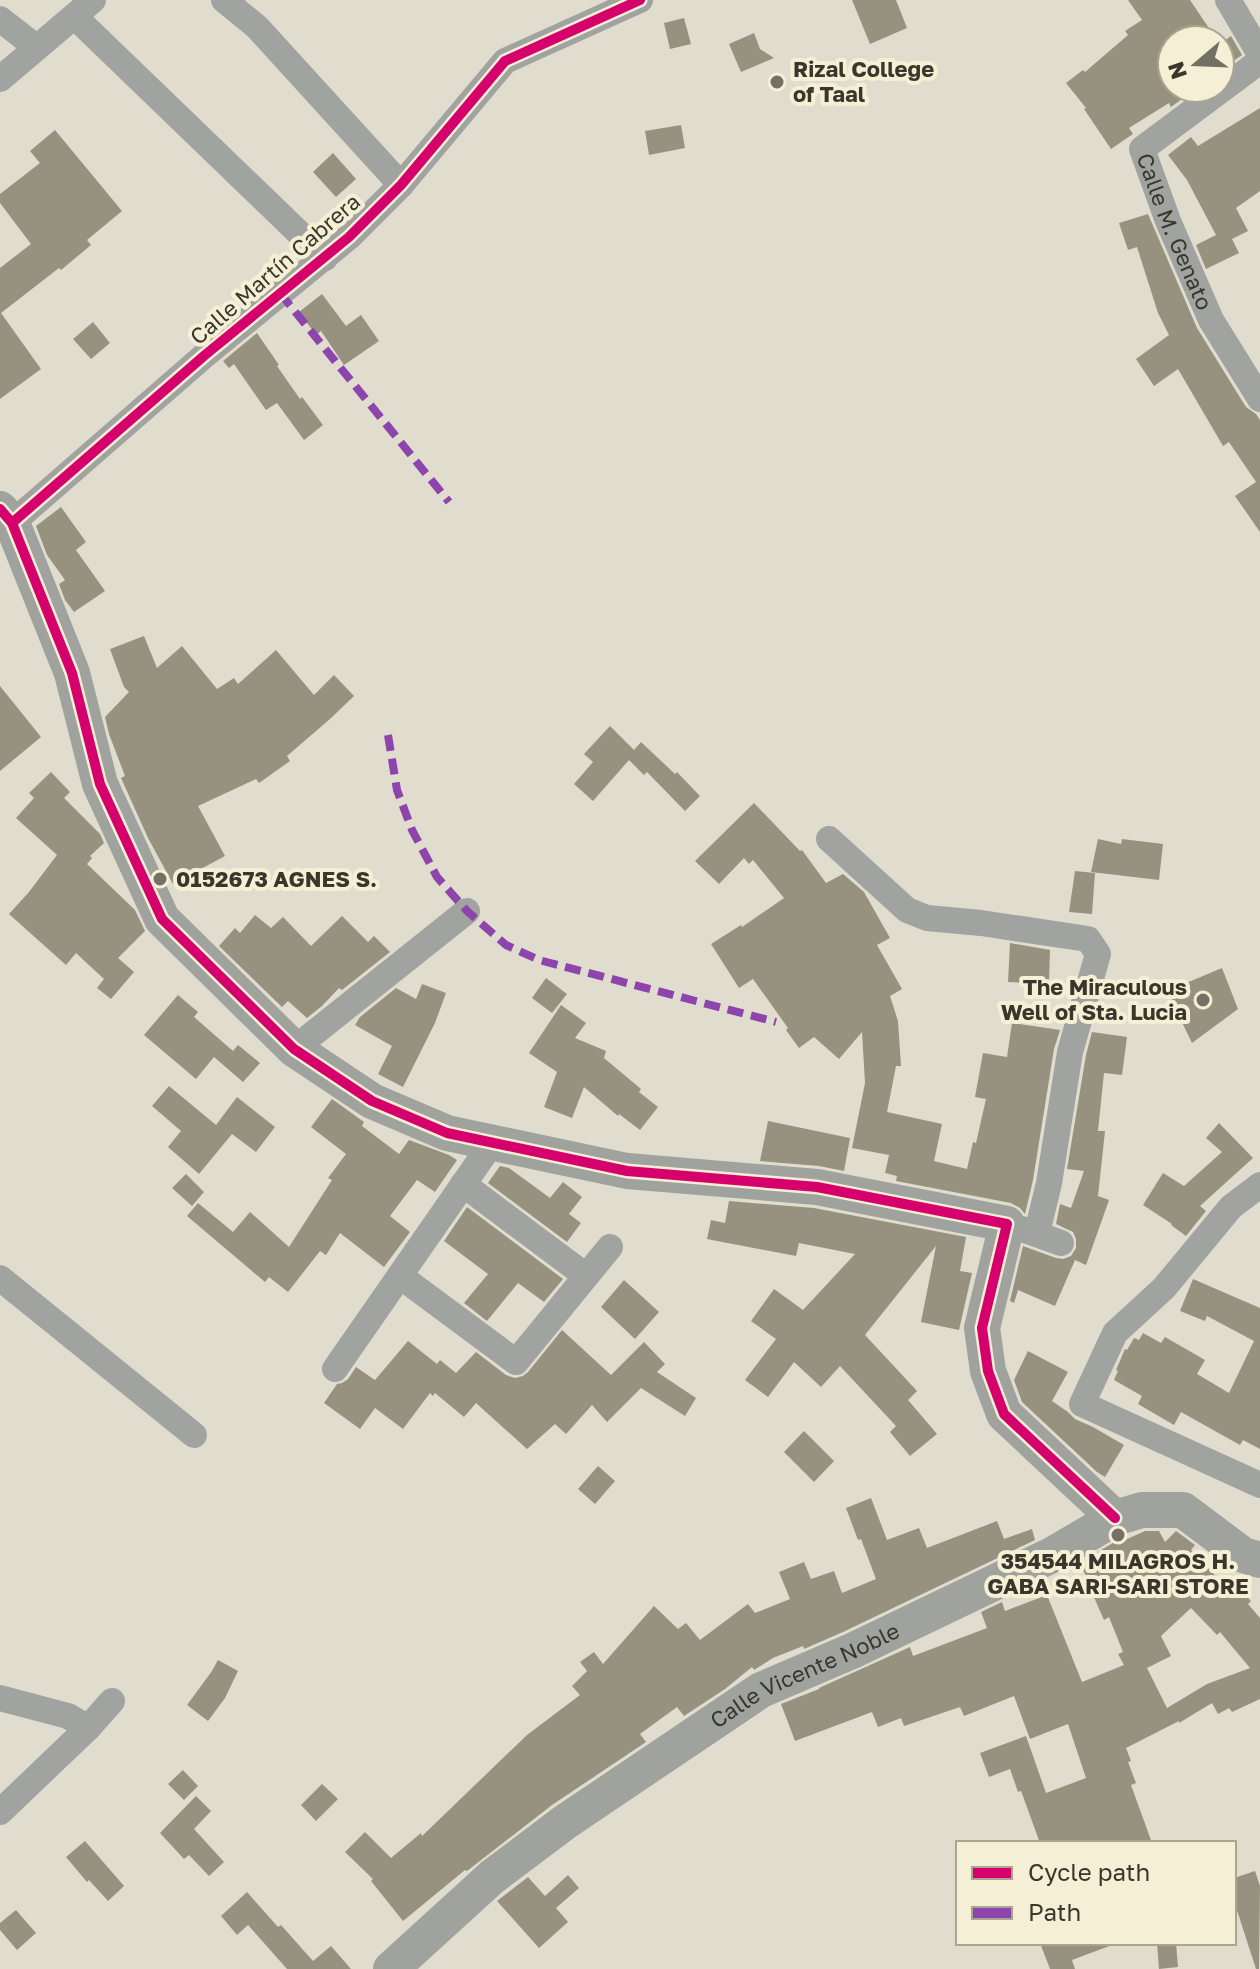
<svg xmlns="http://www.w3.org/2000/svg" width="1260" height="1969" font-family="'Golos Text',sans-serif">
<rect width="100%" height="100%" fill="#e0ddcf"/>
<path fill="#96927f" fill-rule="evenodd" d="M852,0h44l11,28 -37,16z
M1128,0h62l27,40h-45v48h25l-26,19 -2,-4 -40,25 4,6 -22,15 -27,-40 2,-1 -20,-25 17,-13 2,2 43,-37 -3,-4 17,-11z
M684,18l7,26 -21,5 -6,-26z
M754,33l6,16 14,9 -33,14 -12,-28z
M1231,36l11,19 -22,15v-26z
M1260,108v83l-24,17 12,23 -16,8 7,14 -33,16 -10,-24 20,-10 -29,-55 -19,-25 23,-18 7,9z
M681,125l4,23 -36,7 -4,-24z
M55,130l67,81 -35,29 4,5 -30,25 -2,-2 -58,45 40,56 -41,30v-131l31,-24 -31,-41v-9l40,-31 -10,-12z
M333,153l23,26 -20,18 -23,-25z
M1148,214l49,114 49,79 10,7 4,6v112l-25,-36 21,-14 -27,-40 -6,4 -45,-77 -24,17 -18,-27 33,-24 -11,-22 -21,-66 -9,3 -9,-27z
M322,294l24,32 15,-11 18,26 -35,24 -23,-34 -5,4 -17,-23z
M93,322l17,21 -19,16 -18,-20z
M257,333l22,32 -2,1 23,33 2,-2 21,28 -19,15 -27,-37 -11,7 -32,-46 -5,4 -6,-7z
M61,507l25,35 -10,8 29,41 -31,21 -9,-12 -6,-16 6,-4 -18,-25 -11,-29z
M144,636l13,32 25,-22 35,43 17,-11 4,6 38,-34 38,45 20,-20 20,21 -24,23 -43,37 3,5 -31,22 -3,-4 -58,27 27,50 -52,28 -25,-46 -27,-60 4,-2 -16,-42 -4,-17 24,-25 -5,-5 -14,-38z
M0,686l41,51 -41,34z
M610,726l24,24 7,-8 34,32 2,-2 23,24 -15,15 -38,-39 -3,3 -15,-15 -36,41 -19,-17 19,-22 -9,-8z
M51,772l19,20 -6,6 36,36 4,9 -14,13 2,2 -5,6 48,46 10,21 -27,27 16,14 -23,27 -14,-11 7,-9 -28,-26 -10,12 -57,-51 20,-22 28,-37 -41,-37 18,-20 -5,-5z
M754,803l46,48 2,-1 24,33 17,-9 21,18 26,46 -13,7 25,44 -12,7 8,25 3,45h-5l-9,46 55,12 -8,37 33,8 6,-27 3,1 10,-44 -11,-2 8,-44 24,4 5,-34 48,7 -6,19 -21,131 -8,34 -5,-6 -9,-5 -115,-22 1,-5 -12,-3 4,-18 -37,-7 13,-65 -3,-51 -23,27 -25,-22 -15,11 -13,-18 2,-2 -35,-49 -14,9 -28,-44 30,-19 1,2 42,-29 -31,-38 -4,4 -5,-6 -25,26 -24,-23z
M1098,839l23,5 1,-5 41,5 -4,36 -68,-8z
M1075,871l20,2 -3,41 -23,-2z
M255,915l16,13 12,-11 28,29 31,-30 26,26 6,-6 16,16 -48,38 -3,-2 -17,18 -15,12 -19,-17 -6,6 -63,-61 16,-18 5,5z
M1010,943l40,7 -1,34 -41,-2z
M1222,968l16,41 -46,34 -25,-52z
M546,978l21,16 -15,19 -20,-15z
M422,984l24,9 -11,30 -32,64 -25,-13 14,-28 -37,-21 5,-8 36,-29 20,11z
M178,995l20,17 -4,5 39,34 5,-6 22,18 -17,19 -29,-25 -18,22 -52,-44z
M561,1005l25,18 -11,15 31,13 -2,7 37,31 -2,3 19,15 -18,23 -21,-16 -1,2 -34,-29 -12,31 -28,-11 13,-35 -28,-19z
M1092,1032l35,5 -5,38 -18,-2 -6,58h7l-7,65 11,4 -23,65 -11,-5 -20,46 -37,-16 -4,13 -4,-2 13,-55 33,12 7,1 8,-3 5,-8v-9l-3,-7 -17,-8 4,-20 11,4 13,-37 -17,-2 19,-114z
M169,1086l47,39 21,-28 38,30 -19,25 -24,-18 -33,40 -31,-27 13,-16 -29,-25z
M332,1099l32,23 -2,4 37,28 10,-14 40,15 8,5 -22,32 -18,-12 -27,36 20,16 -26,35 -44,-34 -14,22 -6,-4 -32,41 -19,-15 -4,5 -78,-66 11,-13 35,29 17,-20 39,35 43,-67 -4,-2 18,-24 -35,-27z
M768,1121l82,17 -6,33 -25,-5 -59,-5z
M1219,1123l34,35 -53,48 6,5 -20,25 -15,-11 1,-1 -29,-19 20,-32 21,13 38,-34 -16,-14z
M500,1166l9,2 41,30 13,-16 19,15 -13,17 12,9 -14,19 -79,-59z
M186,1174l18,18 -12,14 -20,-18z
M729,1201l85,7 152,29 -6,34 12,2 -13,57 -38,-8 15,-76 -71,89 52,56 -9,9 29,34 -27,22 -20,-24 6,-6 -56,-60 -19,21 -27,-25 -26,35 -23,-17 31,-41 -25,-18 23,-32 29,21 52,-56 -56,-11 -3,13 -89,-17 4,-19 14,3z
M467,1207l96,72 -19,23 -26,-19 -31,38 -23,-18 24,-29 -44,-33z
M1193,1279l67,29v141l-17,-9 -3,5 -59,-33 -7,13 -36,-21 4,-8 -28,-16 4,-9 -2,-1 9,-21 2,1 7,-12 5,2 4,-7 18,10 4,-6 40,23 -8,14 32,19 25,-52 -47,-25 -2,5 -25,-10z
M624,1280l35,32 -24,27 -34,-32z
M562,1330l49,45 33,-33 21,22 -8,8 39,26 -11,18 -44,-28 -34,34 -15,-17 -26,29 -11,-10 -28,25 -51,-46 -12,14 -29,-24 -2,3 -3,-3 -27,36 -28,-21 -15,21 -36,-26 13,-19 5,-1 6,-4 8,-12 19,13 33,-39 29,23 3,-4 16,13 20,-21 30,23 9,3 8,-2 5,-4z
M1028,1351l40,21 -16,29 16,11 7,7 18,8 31,18 -19,32 -8,-5 -75,-70 -8,-22z
M804,1431l30,30 -20,21 -30,-30z
M598,1466l17,15 -20,23 -17,-15z
M871,1498l16,42 32,-12 8,20 70,-27 7,18 28,-10 3,11 -192,92 -39,17 -1,-3 -30,12 -19,12 -2,-3 -27,22 -41,27 -7,-9 -37,27 6,8 -94,63 -85,66 -2,-1 -62,51 -32,-40 2,-2 -28,-27 20,-20 26,26 30,-25 1,3 105,-101 53,-40 -8,-9 15,-15 -7,-9 14,-10 9,12 51,-58 24,23 8,-6 14,17 48,-36 7,9 35,-14 -11,-27 25,-10 7,17 23,-8 8,22 34,-14 -15,-40 -3,1 -12,-32z
M1145,1531h14l6,11 11,-11 19,14 -4,5 34,36 6,-6 20,21 -3,3 12,14v81l-28,13 -3,-4 -11,6 -6,-11 -33,20v-2l-53,27 5,13 -3,1 8,21 -5,2 21,58h-112l-19,-52 -3,1 -8,-23 -21,8 -9,-24 46,-17 20,57 40,-15 -18,-54 -38,15 -16,-43 -50,20 -4,-9 -56,19 -3,-8 -23,9 -6,-15 -77,29 -14,-37 38,-15v-1l91,-41 3,9 74,-28 -6,-16 21,-10 3,9 42,-16 35,87 42,-17 -6,-11 5,-2 -14,-35 -5,3 -15,-34 2,-1 -12,-22 44,-26 2,3zM1191,1608l26,27 3,-3 30,36 -43,16 -40,24 -20,-40 24,-12 -10,-20z
M218,1660l20,11 -13,27 -17,23 -21,-16 25,-34z
M183,1770l15,16 -14,14 -16,-16z
M322,1784l16,15 -22,22 -15,-16z
M196,1796l15,15 -17,18 30,33 -15,14 -20,-21 -5,4 -24,-26z
M85,1841l39,45 -16,15 -19,-21 -2,2 -21,-25z
M1255,1871l5,15 -1,83h-3l-22,-68v-23z
M568,1875l11,13 -23,20 12,14 -29,26 -42,-47 31,-24 17,19z
M247,1892l31,35 3,-2 32,36 18,-15 20,23h-64l-39,-44 -11,10 -16,-19z
M16,1910l20,23 -19,17 -17,-20v-7z
M1040,1943h72v2l-40,15 3,9h-25z
M1157,1943h19l2,24 -19,2z"/>
<g fill="none" stroke-linecap="round" stroke-linejoin="round">
<g stroke="#a1a3a1" stroke-width="26">
<path d="M224,0l33,27 144,158"/>
<path d="M1228,0l32,54"/>
<path d="M75,17l250,241"/>
<path d="M0,19l36,28"/>
<path id="s1" d="M1260,61l-118,88 26,72 43,99 49,79"/>
<path d="M0,79l93,-79"/>
<path d="M12,523l193,-168 144,-118 52,-52 104,-124 135,-61"/>
<path d="M829,839l78,71 20,8 54,5 107,16 10,15 -28,98 -21,131 -12,50"/>
<path d="M294,1049l173,-138"/>
<path d="M463,1184l123,92"/>
<path d="M1260,1185l-29,22 -67,81 -49,45 -33,71 178,81"/>
<path d="M1022,1229l39,14"/>
<path d="M400,1276l116,86 94,-115"/>
<path d="M0,1278l194,157"/>
<path d="M335,1369l157,-226"/>
<path d="M0,1698l68,18 20,12"/>
<path d="M0,1812l88,-84 24,-27"/>
</g>
<g stroke="#a0a29e" stroke-width="36">
<path d="M0,509l12,14 60,150 28,111 62,135 132,130 78,52 75,32 180,38 190,16 190,37 -25,104 6,43 16,43 111,104"/>
<path id="s2" d="M391,1969l101,-92 73,-55 196,-132 91,-39 200,-96 63,-37 27,-8h41l60,45 17,5"/>
</g>
<path stroke="#8e44ad" stroke-width="8" stroke-dasharray="16 8" stroke-linecap="butt" d="M280,293l169,209
M388,735l9,55 15,40 25,47 30,34 39,34 33,15 237,62"/>
<defs>
<path id="cycleway" d="M0,509l12,14 60,150 28,111 62,135 132,130 78,52 75,32 180,38 190,16 190,37 -25,104 6,43 16,43 111,104
M12,523l193,-168 144,-118 52,-52 104,-124 135,-61"/>
</defs>
<use href="#cycleway" stroke="#f4efd5" stroke-width="15"/>
<use href="#cycleway" stroke="#d6006c" stroke-width="10"/>
</g>
<g fill="#737165" stroke="#f4efd5" stroke-width="3">
<circle cx="777" cy="82" r="8"/>
<circle cx="160" cy="879" r="8"/>
<circle cx="1203" cy="1000" r="8"/>
<circle cx="1118" cy="1535" r="8"/>
</g>
<g text-anchor="middle" stroke-width="8" stroke-linejoin="round" paint-order="stroke">
<g font-size="22" font-weight="bold" fill="#39372c" stroke="#f4efd5" text-anchor="start">
<text x="793" y="77">Rizal College<tspan x="793" dy="25">of Taal</tspan></text>
<text x="176" y="887">0152673 AGNES S.</text>
<text x="1187" y="995" text-anchor="end">The Miraculous<tspan x="1187" dy="25">Well of Sta. Lucia</tspan></text>
<text x="1118" y="1569" text-anchor="middle">354544 MILAGROS H.<tspan x="1118" dy="25">GABA SARI-SARI STORE</tspan></text>
</g>
<g font-size="22" fill="#39372c" stroke="#f4efd5">
<text dy="8" stroke="none"><textPath href="#s1" startOffset="236">Calle M. Genato</textPath></text>
<text transform="translate(275 269) rotate(-41)" y="8">Calle Martín Cabrera</text>
<text dy="8" stroke="none"><textPath href="#s2" startOffset="510">Calle Vicente Noble</textPath></text>
</g>
</g>
<rect x="956" y="1841" width="280" height="104" fill="#f4efd5" stroke="#a9a591" stroke-width="2"/>
<rect x="972" y="1867" width="40" height="12" fill="#d6006c" stroke="#a9a591" stroke-width="2"/>
<text x="1028" y="1881" font-size="24" fill="#39372c">Cycle path</text>
<rect x="972" y="1907" width="40" height="12" fill="#8e44ad" stroke="#a9a591" stroke-width="2"/>
<text x="1028" y="1921" font-size="24" fill="#39372c">Path</text>
<g transform="translate(1196 64) rotate(251)"><circle r="38" fill="#f4efd5" stroke="#a9a591" stroke-width="2"/>
<path d="M0-6L14 30L0 20L-14 30Z" fill="#737165"/>
<text y="-12" font-size="22" font-weight="bold" text-anchor="middle" fill="#39372c">N</text>
</g>
</svg>
